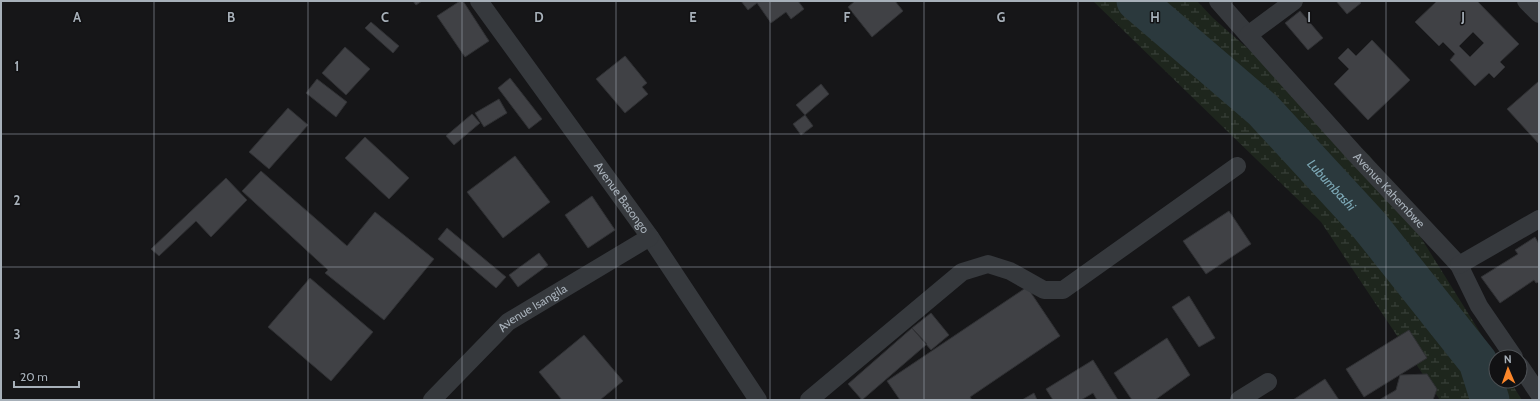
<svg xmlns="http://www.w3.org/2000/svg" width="1540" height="401" font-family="Cabin,sans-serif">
<defs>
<pattern id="wetland-marsh" width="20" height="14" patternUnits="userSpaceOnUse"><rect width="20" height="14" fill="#1e261d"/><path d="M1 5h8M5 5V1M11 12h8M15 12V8" fill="none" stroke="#3c433c"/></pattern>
</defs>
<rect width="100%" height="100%" fill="#161618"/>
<path fill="url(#wetland-marsh)" d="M1093,1h104l16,17 157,138 126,202v23h14l12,19h-82l-119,-178z"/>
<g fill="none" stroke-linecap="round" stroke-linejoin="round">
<path stroke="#2b393d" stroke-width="39" id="s1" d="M1136,1l127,109 106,115 109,137 12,38"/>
</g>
<path fill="#404145" stroke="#303134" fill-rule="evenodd" d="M413,1h9l-6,4z
M460,1h3l26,40 -24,16 -28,-41z
M741,1h57l6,8 -13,10 -5,-7 -15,11 -14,-20 -9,7z
M855,1h40l8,10 -31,26 -24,-30z
M1336,1h23l2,2 -14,11z
M1437,1h40l42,43 -19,18 5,5 -11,11 -5,-5 -14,13 -25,-26 5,-6 -12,-12 -4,4 -24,-24zM1473,32l11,11 -14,14 -11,-11z
M1300,11l23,27 -15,12 -23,-27z
M371,22l28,24 -6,7 -28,-25z
M1372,40l38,40 -42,40 -34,-36 15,-15 -11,-11 10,-10 8,8z
M345,47l25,22 -24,26 -24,-22z
M625,56l22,27 -5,4 6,7 -23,19 -29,-34z
M510,78l32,41 -13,10 -31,-41z
M317,79l30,23 -11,15 -30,-24z
M1539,81v63l-32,-35z
M821,84l8,10 -24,21 -9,-10z
M499,99l8,14 -23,14 -9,-14z
M288,108l20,17 -39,44 -20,-17z
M472,114l8,9 -26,22 -8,-9z
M805,115l8,11 -12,9 -8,-11z
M365,137l44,41 -20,21 -44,-41z
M515,156l35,46 -47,36 -36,-46z
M261,171l86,75 28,-34 59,47 -50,61 -59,-47 3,-3 -86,-79z
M226,178l21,22 -36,37 -15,-16 -37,35 -8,-7z
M592,196l23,34 -27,18 -23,-33z
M1229,211l22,33 -45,30 -23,-33z
M447,228l59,49 -10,11 -58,-49z
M1535,237l4,7v38l-3,1 -2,-3 -34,23 -19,-26 37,-23 -3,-4z
M539,253l9,12 -30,22 -9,-12z
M310,278l63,54 -42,49 -63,-54z
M1027,287l33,49 -90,61 2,3h-72l-13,-19z
M1189,296l26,42 -16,9 -27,-40z
M931,313l18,22 -18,15 -19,-22z
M912,328l15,16 -65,56 -14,-16z
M1409,330l18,28 -63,39 -18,-28z
M584,335l39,46 -23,19h-38l-23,-28z
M1167,338l23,37 -35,25h-23l-18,-27z
M1093,360l25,40h-21l-4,-7 -12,7h-28l-7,-11z
M1427,374l10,15 -4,11h-54l17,-10 4,-15z
M1325,379l14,21h-46z
M1034,393l3,7h-15z"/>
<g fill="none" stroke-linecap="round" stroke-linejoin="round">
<g stroke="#36393d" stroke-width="18">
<path id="s2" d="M479,1l171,236 108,163"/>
<path d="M1218,1l30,34"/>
<path id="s3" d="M1294,1l-46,34 107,119 104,111 20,41 35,51"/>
<path d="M1526,1l13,13"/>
<path d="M1459,265l80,-46"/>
<path d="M1520,366l19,28"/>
<path id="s4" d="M432,400l76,-78 142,-85"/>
<path d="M809,400l153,-128 26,-8 22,7 34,19h19l174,-124"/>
<path d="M1239,400l29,-18"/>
</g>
</g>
<path fill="none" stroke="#a7b0b9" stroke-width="1" stroke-opacity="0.55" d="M154,1v399M308,1v399M462,1v399M616,1v399M770,1v399M924,1v399M1078,1v399M1232,1v399M1386,1v399M1,134h1538M1,267h1538"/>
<g text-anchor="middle" stroke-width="3" stroke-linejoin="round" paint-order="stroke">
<g font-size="12" fill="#a7b0b9" stroke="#111113">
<text dy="4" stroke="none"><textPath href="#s3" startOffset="267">Avenue Kahembwe</textPath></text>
<text dy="4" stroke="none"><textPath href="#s2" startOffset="243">Avenue Basongo</textPath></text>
<text dy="4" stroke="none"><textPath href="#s4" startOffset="137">Avenue Isangila</textPath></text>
</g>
<g font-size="13" font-style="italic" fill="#7ca7b5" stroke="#111113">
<text dy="5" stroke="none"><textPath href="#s1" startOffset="269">Lubumbashi</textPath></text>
</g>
</g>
<g font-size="13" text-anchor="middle" font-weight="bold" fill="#a7b0b9" stroke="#111113" stroke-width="3" stroke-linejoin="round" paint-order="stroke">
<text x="77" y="22">A</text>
<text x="231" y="22">B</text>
<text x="385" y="22">C</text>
<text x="539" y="22">D</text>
<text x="693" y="22">E</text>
<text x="847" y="22">F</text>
<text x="1001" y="22">G</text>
<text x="1155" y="22">H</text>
<text x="1309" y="22">I</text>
<text x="1463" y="22">J</text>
<text x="17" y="71">1</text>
<text x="17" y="205">2</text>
<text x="17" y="339">3</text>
</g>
<rect width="1540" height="401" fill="none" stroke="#a7b0b9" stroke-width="4"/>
<g transform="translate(1508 369) rotate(358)"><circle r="19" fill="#111113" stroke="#4d5155"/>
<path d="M0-3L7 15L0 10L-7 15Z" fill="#fc872a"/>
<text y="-6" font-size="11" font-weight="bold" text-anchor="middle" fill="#a7b0b9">N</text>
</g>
<path d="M14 381v6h65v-6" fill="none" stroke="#a7b0b9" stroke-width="2"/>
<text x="20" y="381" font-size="12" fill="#a7b0b9" stroke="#111113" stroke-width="3" paint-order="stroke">20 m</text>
</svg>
